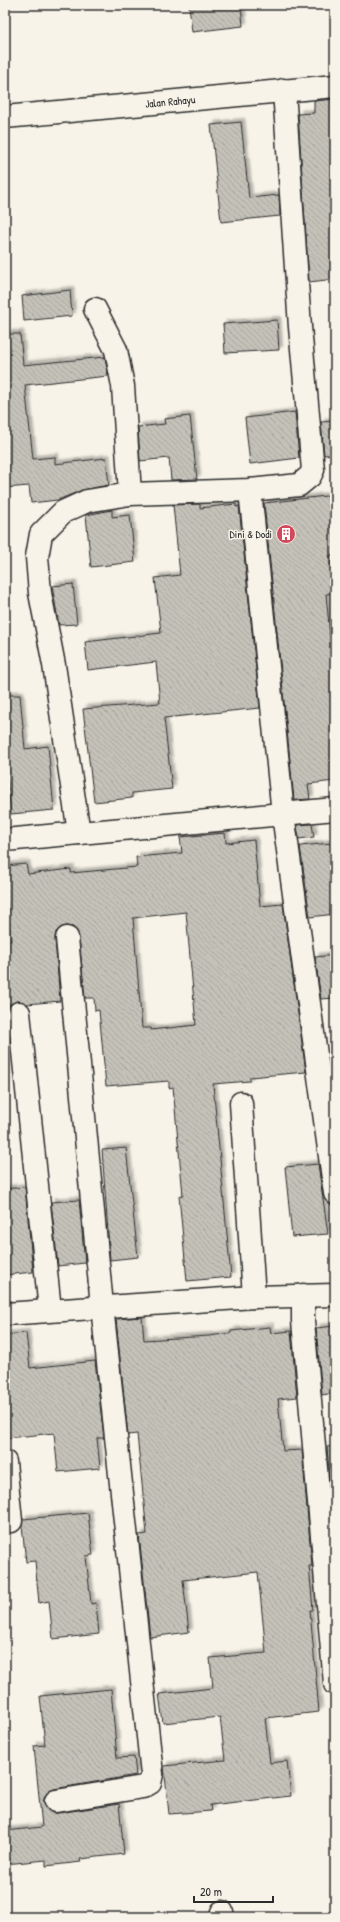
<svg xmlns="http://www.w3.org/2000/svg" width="340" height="1922" font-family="'Patrick Hand',sans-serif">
<defs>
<pattern id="building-back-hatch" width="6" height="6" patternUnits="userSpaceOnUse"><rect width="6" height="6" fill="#c4c1b9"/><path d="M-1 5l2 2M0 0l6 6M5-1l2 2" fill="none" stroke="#a9a69f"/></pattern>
<filter id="shadow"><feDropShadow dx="3.5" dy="-3.5" stdDeviation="1" flood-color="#0004"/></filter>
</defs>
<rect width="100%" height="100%" fill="#f7f3e8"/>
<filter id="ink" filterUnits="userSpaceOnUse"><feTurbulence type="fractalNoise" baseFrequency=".025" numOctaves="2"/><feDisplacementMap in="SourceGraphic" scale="8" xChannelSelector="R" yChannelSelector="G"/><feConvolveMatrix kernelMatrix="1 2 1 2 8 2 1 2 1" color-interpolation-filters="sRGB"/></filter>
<g filter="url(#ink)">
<path fill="url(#building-back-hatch)" stroke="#2b2b2b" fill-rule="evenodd" filter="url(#shadow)" d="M189,5h52l2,21 -51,6z
M335,99v180l-26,3 -11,-168 16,-1v-12z
M241,122l8,76 30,-3 1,21 -59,6 -10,-97z
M70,290l2,26 -48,5 -2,-25z
M277,320l2,30 -54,3 -2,-29z
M5,334h15l3,31 82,-8 3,19 -83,9 8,74 22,-2v7l51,-6 3,27 -27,5 -24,10 -27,3 -2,-17 -24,2z
M295,412l4,46 -49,6 -5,-46z
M190,416l7,63 -26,1 -2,-22 -29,3 -2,-34 27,-3 -1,-5z
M335,421v33l-11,1 -3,-33z
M335,495v60h-5l4,38 -8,1 5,52h4v135l-27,3 2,15 -16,1 -30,-297z
M200,504v4l36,-4v3l3,-1 21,202 -96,10 8,71 -40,4v5l-38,4 -11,-93 77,-6 -4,-41 -68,8 -3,-28 76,-9 -6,-55 25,-3 -7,-70z
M112,510v7l18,-2 5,47 -44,5 -5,-52z
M73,584l4,40 -18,1 -7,-39z
M5,695h15l5,54 23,-3 6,64 -43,4 -6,-61z
M312,824l2,13 -15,2 -2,-14z
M225,833l1,10 28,-3 6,66 23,-2 23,168 -56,5v4l-37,3 18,193 -44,4 -8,-85 4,-1 -10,-108 -4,1v-7l-63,5 -7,-76 -4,1 -1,-13h-9l-6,-61 -2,-6 -4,-4 -7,-1 -6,2 -4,4 -1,7 5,62 -33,3 -9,-3 -13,5v-64l6,-1 -6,-54v-21l21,-2 2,10 43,-5v4l66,-6 -1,-10 46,-4 -2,-16zM186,912l10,113 -45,5v-2h-9l-9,-110z
M332,843l3,32v39l-25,3 -10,-71z
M335,955v43l-14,1 -6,-42z
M126,1148l12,109 -28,3 -8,-110z
M318,1164l10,70 -36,3 -7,-70z
M25,1187l8,85 -28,3v-86z
M79,1200l6,63 -27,3 -7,-64z
M142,1317l2,23 65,-4 22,-3v-2l39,-4 1,6 20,-2 6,66 -19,2 5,52 19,-1 10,116h-3l4,44h-3l9,102 -54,6 5,45 17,-2 4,35 -81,9 1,6 -42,3 -5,-48 61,-6 -5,-43 -57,6 -4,-29 54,-6 -3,-30 56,-5 -8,-81 -75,8 6,52 -39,5 -11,-102 8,-1 -10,-100 -9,1 -12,-116z
M335,1326v67l-13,2 -6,-67z
M26,1333l4,35 65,-7 9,77h-7l3,30 -42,4 -4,-39 -47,5 -2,-18v-85z
M335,1446v96l-8,-95z
M88,1513l5,42 -7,1 5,48 5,-1 3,31 -46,5 -4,-38 -10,2 -4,-42 -9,1 -4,-36 1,-7z
M111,1689l6,69 17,-1 2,18 -82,14 -6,3 -4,5v6l3,6 5,4h6l61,-9 5,50 -44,5 1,3 -35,4v-6l-41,4v-33l37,-4 -8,-81 11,-1 -5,-49z"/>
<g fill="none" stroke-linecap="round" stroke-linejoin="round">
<defs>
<g id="minor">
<path id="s1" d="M5,117l330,-31"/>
<path d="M95,309l21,41 7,36 7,108"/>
<path d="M250,490l33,324 52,379"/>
<path d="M79,833l-25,-168 -14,-72 -3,-36 4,-23 22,-22 24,-11 43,-7 120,-4 49,-5 11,-9 3,-6 -13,-143 -16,-237"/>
<path d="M5,840l330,-31"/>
<path d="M19,1013l31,297"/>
<path d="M241,1103l13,194"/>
<path d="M303,1295v26l32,363"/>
<path d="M5,1314l249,-17 81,-2"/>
<path d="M5,1462l6,59"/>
<path d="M56,1801l87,-14 7,-4 2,-9 -50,-468 -35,-368"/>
<path d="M222,1912l1,5"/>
</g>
</defs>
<use href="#minor" stroke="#2b2b2b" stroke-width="25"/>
<use href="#minor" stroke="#f7f3e8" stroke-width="22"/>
</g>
</g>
<defs>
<symbol id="building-disc" viewBox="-11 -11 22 22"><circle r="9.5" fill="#d1495b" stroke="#f7f3e8"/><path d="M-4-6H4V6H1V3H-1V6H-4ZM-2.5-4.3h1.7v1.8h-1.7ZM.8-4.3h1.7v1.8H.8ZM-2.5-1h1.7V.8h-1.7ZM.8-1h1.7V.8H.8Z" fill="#fff"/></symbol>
</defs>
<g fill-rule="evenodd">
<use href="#building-disc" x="275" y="523" width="22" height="22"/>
</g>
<g text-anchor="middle" stroke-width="3" stroke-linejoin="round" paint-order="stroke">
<g font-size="11" fill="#2b2b2b" stroke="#f7f3e8">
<text dy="4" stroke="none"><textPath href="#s1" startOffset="166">Jalan Rahayu</textPath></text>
</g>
<g font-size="11" fill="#2b2b2b" stroke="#f7f3e8" text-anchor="end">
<text x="272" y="538">Dini &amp; Dodi</text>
</g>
</g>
<rect width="340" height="1922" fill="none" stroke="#f7f3e8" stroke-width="20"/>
<rect x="10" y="10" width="320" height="1902" fill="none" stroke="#2b2b2b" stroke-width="1.5" filter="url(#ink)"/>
<path d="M194 1896v6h79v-6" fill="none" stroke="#2b2b2b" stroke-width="2"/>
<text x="200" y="1896" font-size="12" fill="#2b2b2b" stroke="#f7f3e8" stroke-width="3" paint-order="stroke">20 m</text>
</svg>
